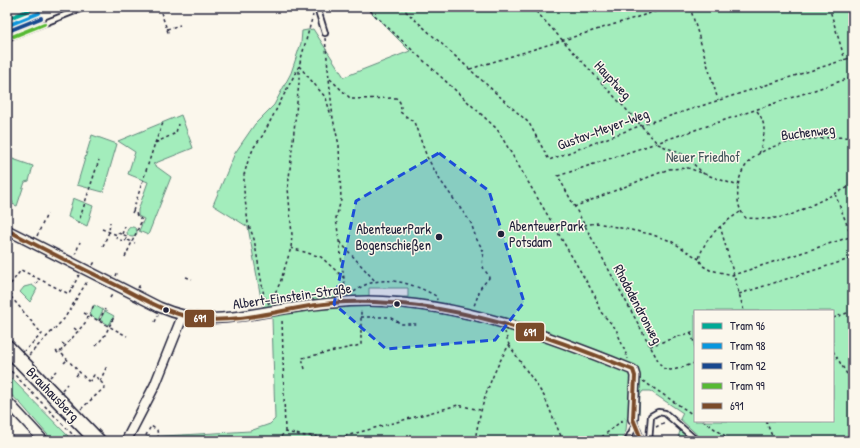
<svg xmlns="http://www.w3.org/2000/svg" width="860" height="448" font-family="'Patrick Hand',sans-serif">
<rect width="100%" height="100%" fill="#fbf7ec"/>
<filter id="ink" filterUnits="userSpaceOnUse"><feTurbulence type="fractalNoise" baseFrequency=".025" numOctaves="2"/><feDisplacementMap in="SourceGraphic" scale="8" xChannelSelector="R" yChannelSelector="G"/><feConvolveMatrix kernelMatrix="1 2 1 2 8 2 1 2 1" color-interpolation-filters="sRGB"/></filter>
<g filter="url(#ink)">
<path fill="#a3edbc" stroke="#62887c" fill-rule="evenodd" d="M366,7h487v434h-149l-24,-22 3,-6 -33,-22h-7l-3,4 -1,19h-5l-1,5h-6l-1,12 -6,10h-475l2,-4 103,-6 20,-7 5,-5 -3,-101 -10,-14 -14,-77 -35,-22 22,-52 20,-29 19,-19 17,-32 10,-30 1,-12 11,-2 31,48 66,-26zM369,288h39v9h-39zM695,311h138v110h-138z
M181,115l12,33 -40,16 18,13 -23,58 -9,-4 5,-12 -6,-3v-6l10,-28 -20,-8 7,-22 -17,-11z
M92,135l25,9 -14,48 -26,-7z
M7,157l26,9 -4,15 -4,1 -8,24 -5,-2 1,-2 -4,-2 -2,1z
M73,198l20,8 -6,20 -19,-9z
M127 232a5 5 0 1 1 10 0a5 5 0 1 1-10 0Z
M32,285l5,4 -7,13 -10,-10 4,-5z
M94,305l9,5 -5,10 -9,-5z
M105,311l9,5 -5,9 -9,-5z
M7,374l66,67h-20l-32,-37 -14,-13z
M680,431l7,3 7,7h-17z"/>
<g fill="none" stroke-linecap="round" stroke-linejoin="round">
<defs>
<path id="service" d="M317,7l8,26
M7,38l78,-31
M633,419l9,22
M627,441l7,-14
M649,441l2,-25 7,-4 7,1 32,28"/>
<path id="minor" d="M7,230l152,77c41,18 72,11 113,4 31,-5 64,-10 96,-10 92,1 181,35 265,69l2,6 -2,43
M7,401l37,40
M126,441l29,-56 28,-70"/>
<path id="secondary" d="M7,17l26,-10"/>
<path id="primary" d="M7,347l91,94"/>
</defs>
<use href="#service" stroke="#22223b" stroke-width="8"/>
<use href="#minor" stroke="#22223b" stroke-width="12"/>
<use href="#secondary" stroke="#22223b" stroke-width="15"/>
<use href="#primary" stroke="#22223b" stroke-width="17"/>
<path stroke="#22223b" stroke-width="1.5" stroke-dasharray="3 3" stroke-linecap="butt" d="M159,7l10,28
M366,7l131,122 98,167 5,15 16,18 12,30
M401,7l128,116 20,37 93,-35 211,-68
M532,7l126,137 26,11 20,19
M690,7l28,93
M829,7l16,53
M167,29l13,-4
M325,38l8,81 6,26 2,55 -5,18 10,76
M299,66l27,32 5,18
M470,69l200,-62
M330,79l21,20 45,-1c5,4 6,8 4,14l14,10 13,35 13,23 31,43 5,15 8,14c-1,5 -3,12 0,17 2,4 4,4 5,9l-8,9 -7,19
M757,111c11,14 7,26 2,43
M853,137c-38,1 -110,0 -115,50 -1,12 0,23 8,31l22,1 21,-3 64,-31
M155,143l8,-20
M835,194l18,46
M574,207l95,-38 19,-1 50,18
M133,211l22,-68 21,-10 2,-9
M740,212c-19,13 -35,24 -41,47l4,7 7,4 23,5 120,-39
M132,213l1,-2 3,2 1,3 5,4 -10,22 3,1
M78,224l21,-64
M584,225l13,-2 53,11 21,7 28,18
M720,226l24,85
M102,229l15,6 -1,3 9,4 2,-6 -9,-3 -1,2
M122,234l3,-8
M37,236l10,-22
M340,242l36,40
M103,246l6,-14 1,-10
M291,248l30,9 24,22
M75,255l5,-13
M125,257l7,-15 -6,-3
M93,265l3,-5
M116,276l2,-5
M186,277l6,2
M36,284l3,-4
M138,288l3,-5
M7,289l14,-19 48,24 10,-19
M7,292l35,42 -18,17
M354,292c24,-20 57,-10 82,4l1,4
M739,294l114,-36
M10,296l3,-3
M110,298l3,-5
M270,303l10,-20 11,-35 1,-13 -4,-47 11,-105v-15
M269,304l-5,-8 -10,-57 -6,-16 -4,-32v-16l4,-14 6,-14 9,-12 36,-69 14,-51
M84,313l43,23
M361,317h28l13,7h15
M833,318l20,-7
M99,321l6,-12
M155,322l3,-7
M74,328l5,4
M691,333l4,13
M62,343l4,3
M509,345l35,51 19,45
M96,346l9,-11 9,-18 1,1
M650,346l45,-15
M56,351l3,3 1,-2
M833,351l20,33
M29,355l35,-36 24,-39
M64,363l3,-3
M695,363c-10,3 -26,12 -34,3l-103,-190 295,-99
M7,367l72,74
M305,369l-3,-11 59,-13v-36
M76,376l3,-4
M50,377l6,-6
M848,377l5,-2
M89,380l-1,1 -28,-29 25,-29 9,-18
M100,381l7,-15 -1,-1
M643,381l52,35
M62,390l5,-6
M81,409l23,-21v-3l-10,-10 -4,6
M703,421l30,20
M766,421l8,20
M656,427l9,-5
M285,432l20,4 37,1 116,-32 22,5
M143,441l8,-15 6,4 2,11
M277,441l8,-9 -3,-114
M475,441c5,-35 16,-66 34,-96l-4,-13
M597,441l28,-23"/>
<use href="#service" stroke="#fbf7ec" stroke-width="4.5"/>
<use href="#minor" stroke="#fbf7ec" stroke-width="9"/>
<use href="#secondary" stroke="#fbf7ec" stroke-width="12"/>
<use href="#primary" stroke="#fbf7ec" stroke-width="14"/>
<defs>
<path id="bus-1" d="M7,230c38,20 76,39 115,58 23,12 47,26 73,30 45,8 104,-15 151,-16 101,-3 195,31 287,68l2,6 -2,43 9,22"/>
</defs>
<use href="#bus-1" stroke="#fbf7ec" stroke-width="7"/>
<use href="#bus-1" stroke="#7a4b2a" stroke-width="4"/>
<defs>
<path id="tram-1" d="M7,19l30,-12"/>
<path id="tram-2" d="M9,25l30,-12"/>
<path id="tram-3" d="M11,30l30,-12"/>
<path id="tram-4" d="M14,36l30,-12"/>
</defs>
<use href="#tram-1" stroke="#fbf7ec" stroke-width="7"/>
<use href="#tram-2" stroke="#fbf7ec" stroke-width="7"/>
<use href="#tram-3" stroke="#fbf7ec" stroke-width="7"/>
<use href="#tram-4" stroke="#fbf7ec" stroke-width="7"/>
<use href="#tram-1" stroke="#00a995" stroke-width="4"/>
<use href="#tram-2" stroke="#0896dd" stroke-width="4"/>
<use href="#tram-3" stroke="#19488e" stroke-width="4"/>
<use href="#tram-4" stroke="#56b933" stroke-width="4"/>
</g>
</g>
<path fill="#1d4ed8" fill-opacity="0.2" stroke="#1d4ed8" stroke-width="3" stroke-dasharray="8 5" stroke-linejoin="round" d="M439,153l50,38 35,111 -29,38 -109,9 -52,-45 22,-103z"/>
<g fill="#22223b" stroke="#fbf7ec" stroke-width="1.5">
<circle cx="501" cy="234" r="4"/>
<circle cx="439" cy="237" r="4"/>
<circle cx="397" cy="304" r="3.5"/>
<circle cx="166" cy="310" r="3.5"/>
</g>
<g text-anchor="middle" stroke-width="3" stroke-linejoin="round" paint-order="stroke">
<g font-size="14" fill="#22223b" stroke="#fbf7ec">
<text transform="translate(613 80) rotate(47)" y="5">Hauptweg</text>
<text transform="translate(603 129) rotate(-20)" y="5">Gustav-Meyer-Weg</text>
<text transform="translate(808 132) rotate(-7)" y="5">Buchenweg</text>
<text transform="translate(292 296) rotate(-8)" y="5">Albert-Einstein-Straße</text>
<text transform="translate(638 304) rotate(62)" y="5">Rhododendronweg</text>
<text transform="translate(53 394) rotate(46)" y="5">Brauhausberg</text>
</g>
<g font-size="14" fill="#42555b" stroke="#fbf7ec">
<text x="703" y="162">Neuer Friedhof</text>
</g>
<g font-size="14" fill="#22223b" stroke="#fbf7ec" text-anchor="start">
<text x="509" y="231">AbenteuerPark<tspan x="509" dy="16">Potsdam</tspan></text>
<text x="431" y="234" text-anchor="end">AbenteuerPark<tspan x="431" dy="16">Bogenschießen</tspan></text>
</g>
</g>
<g stroke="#fbf7ec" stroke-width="1.5">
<rect x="184" y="309" width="31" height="19" rx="4" fill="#7a4b2a"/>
<rect x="515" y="322" width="30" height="20" rx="4" fill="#7a4b2a"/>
</g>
<g font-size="11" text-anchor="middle" font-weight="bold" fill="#fff">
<text x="200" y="322">691</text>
<text x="530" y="336">691</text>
</g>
<rect width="860" height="448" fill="none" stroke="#fbf7ec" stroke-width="24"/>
<rect x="12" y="12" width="836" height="424" fill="none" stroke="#22223b" stroke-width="1.5" filter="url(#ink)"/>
<rect x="694" y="310" width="140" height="112" fill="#fbf7ec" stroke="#a4a2a5"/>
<rect x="702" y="323" width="20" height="6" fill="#00a995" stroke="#a4a2a5"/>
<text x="730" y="330" font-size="12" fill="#22223b">Tram 96</text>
<rect x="702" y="343" width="20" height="6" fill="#0896dd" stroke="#a4a2a5"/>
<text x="730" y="350" font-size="12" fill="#22223b">Tram 98</text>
<rect x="702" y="363" width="20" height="6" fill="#19488e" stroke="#a4a2a5"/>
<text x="730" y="370" font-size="12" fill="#22223b">Tram 92</text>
<rect x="702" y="383" width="20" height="6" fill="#56b933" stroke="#a4a2a5"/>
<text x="730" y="390" font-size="12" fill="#22223b">Tram 99</text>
<rect x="702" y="403" width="20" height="6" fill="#7a4b2a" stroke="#a4a2a5"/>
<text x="730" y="410" font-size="12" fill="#22223b">691</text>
</svg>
